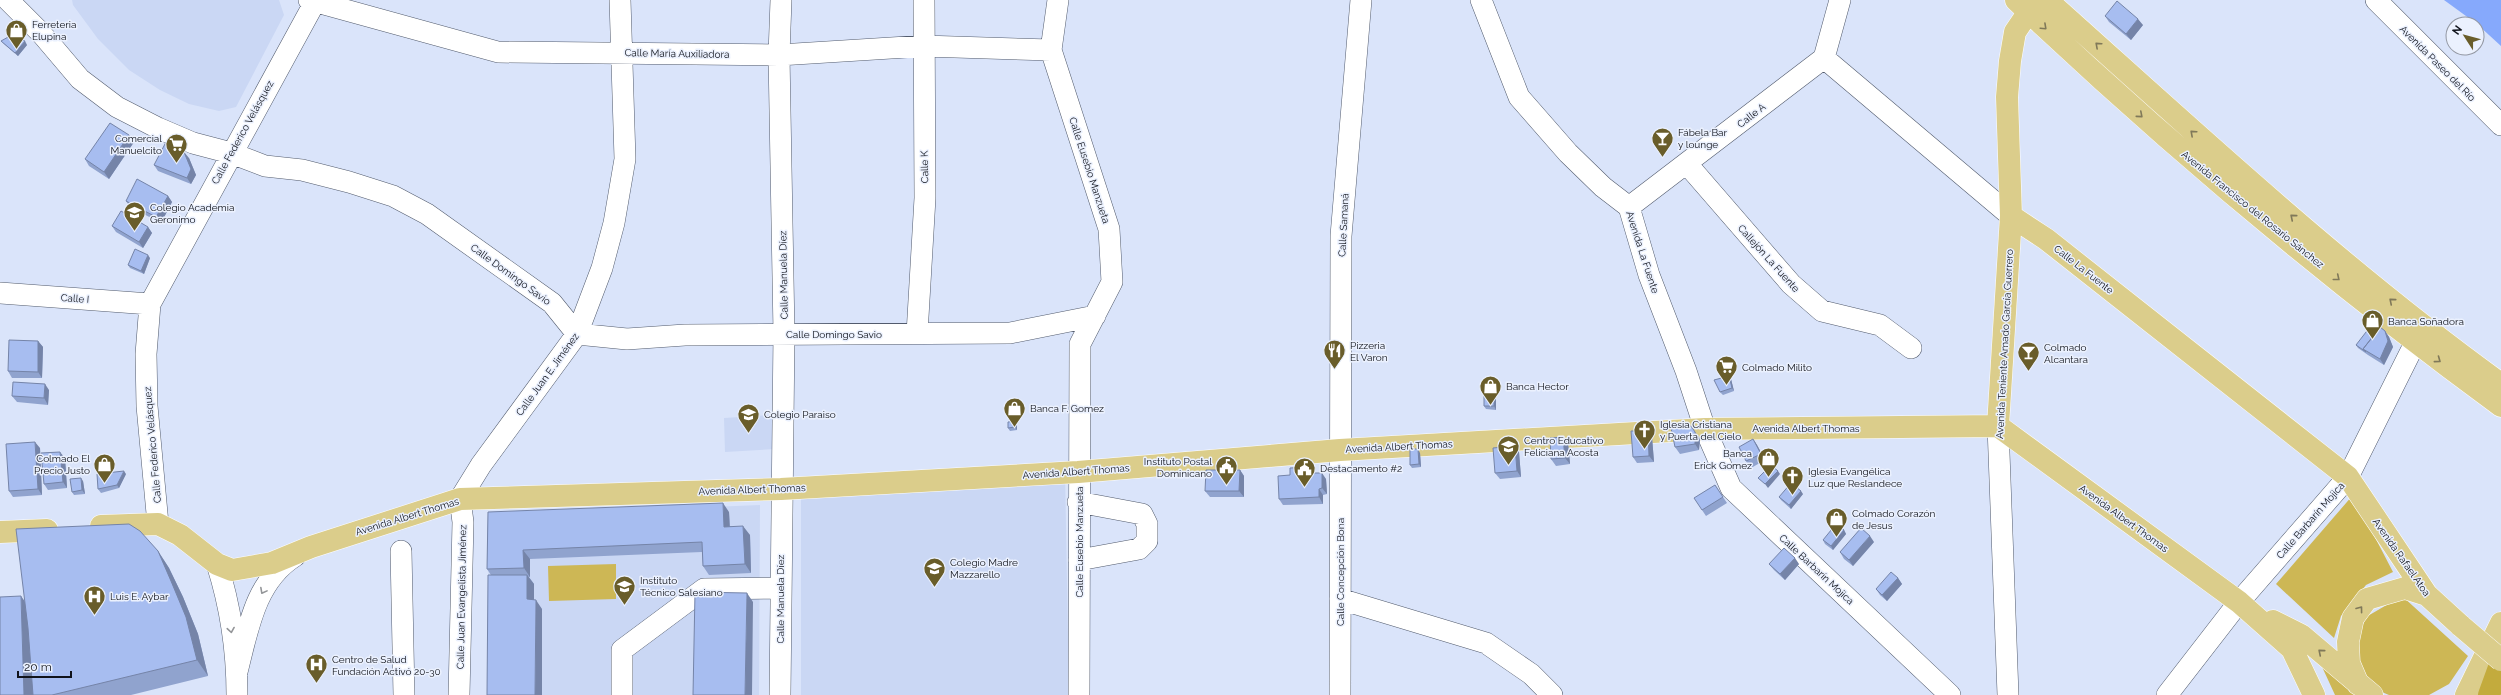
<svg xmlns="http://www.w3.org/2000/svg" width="2501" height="695" font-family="Raleway,sans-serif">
<rect width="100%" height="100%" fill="#dae4fa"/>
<path fill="#cad7f4" d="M72,0h207l5,15 -48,92 -17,4 -30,-7 -29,-14 -31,-20 -31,-31 -25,-34z
M773,415l2,34 -50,3 -1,-34z
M1065,470l4,225h-268v-214z
M760,505l-1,190h-272l2,-179z"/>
<path fill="#cdb755" d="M2353,495l40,77 -27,13 -25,31 -7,22 -58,-54z
M616,564v35l-67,2 -1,-35z
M2402,596l66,60 -19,28 -20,11h-40l-12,-5 -17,-16 -5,-30 11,-27z
M2318,658l44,37h-27z"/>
<path fill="#86a9fc" d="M2444,0h57v46l-24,-22z"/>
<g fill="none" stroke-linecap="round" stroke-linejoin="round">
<defs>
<path id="minor" d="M8,0l33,33 39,46 37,28 41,21 35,15 38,10 34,13 37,4 47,12 44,14 34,18 125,89 25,31 50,5 58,-4 325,-2 85,-17
M309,0l189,52 281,3 144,-9 128,4
M1058,0l-7,50 58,179 3,53 -32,62 -1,351
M1481,0l38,97 49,56 35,34 26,20 20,68 37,96 19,58 26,59 219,207
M2376,0l125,125
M1824,58l187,158
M1687,164l104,120 31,27 58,14 31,23
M1629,207l195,-149 16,-58
M0,293l150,11
M917,334l8,-136 -1,-198
M1998,426l10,269
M1078,502l64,12 5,10v17l-8,8 -60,11
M158,524l-11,-118 -1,-52 4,-50 166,-304
M401,551l3,144
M217,564c13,41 20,88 20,131
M1340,599l146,44 45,31 21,21
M237,672c11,-43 18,-91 58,-116
M459,695l4,-173 -3,-23 21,-34 96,-131 25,-66 12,-45 11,-64 -5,-159
M622,695v-45l82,-61 76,-1
M780,695l4,-362 -5,-278 2,-55
M1340,695l1,-459 20,-236
M2167,695l72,-93 109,-125 75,-150"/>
<path id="major" d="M2016,0c153,145 315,281 485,406
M2047,0c148,132 293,268 454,384
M2011,216l35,23 302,238 79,118 34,31
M1998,426l13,-210 -4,-119 3,-36 5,-29 21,-31
M101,526l57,-2 22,11 37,29 15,6 40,-7 39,-16 149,-48 321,-10 297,-17 262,-22 365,-21 293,-3 241,176 53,47 22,46
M0,532l47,-2
M2273,621l28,14 71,60
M2358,684l-9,-21 -1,-21 5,-24 14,-19 38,-11 22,7
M2466,695l35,-72"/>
<path id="highway" d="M2489,695l12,-33"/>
</defs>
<use href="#minor" stroke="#525b6d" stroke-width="22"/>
<use href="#major" stroke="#fff" stroke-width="23"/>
<use href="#highway" stroke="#fff" stroke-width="23"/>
<use href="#minor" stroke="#fff" stroke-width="21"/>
<use href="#major" stroke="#dbcd8b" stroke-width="22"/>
<use href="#highway" stroke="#c3ab3d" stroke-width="22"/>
<defs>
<path id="major-bridge" d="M2461,626l40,34"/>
</defs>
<use href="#major-bridge" stroke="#fff" stroke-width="23" stroke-linecap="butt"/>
<use href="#major-bridge" stroke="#dbcd8b" stroke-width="22"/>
</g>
<path fill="#90a3ce" d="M2105,16l38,9 -12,15 -22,-18z
M1,41l26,4 -9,11 -14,-12z
M129,135l5,7 -25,37 -20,-13 -4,-7z
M189,158l7,17 -5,9 -33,-13 -4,-6z
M168,196l4,6 -11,21 -31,-16 -4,-6z
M112,226l36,1 4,6 -9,15 -27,-16z
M150,258l-6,16 -14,-6 -2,-3z
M2380,328l5,3 4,6 4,10 -9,18 -16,-10 -10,-7 -2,-3z
M38,341l5,6 -1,31h-30l-4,-7z
M1731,379l3,12 -11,4 -3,-3z
M1494,389l2,3v18l-10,-1 -2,-3z
M49,390l-1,15 -31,-3 -5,-6z
M1015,421l2,3v6l-7,1 -2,-3z
M1648,431l4,6 2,25 -17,1 -4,-6z
M1700,438l-1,12 -19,4 -5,-7z
M1753,439l4,6 8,15 -14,8 -5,-7z
M1568,443l2,21 -14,2 -5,-7z
M40,448l2,47 -29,2 -4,-6z
M1519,452l2,25 -21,2 -5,-6z
M1420,453l1,14 -9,1 -2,-3z
M65,458l2,30 -19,2 -4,-6z
M1310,467l5,6 11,6 1,15 -4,1v9l-40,1 -4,-6 11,-24z
M1240,470l4,6v21h-34l-5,-6z
M126,474l-7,14 -18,5 -3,-4z
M83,481l2,13 -11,1 -2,-3z
M1715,485l12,18 -21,13 -4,-6z
M1803,494l-12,15 -10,-9 -2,-3z
M488,512h241l1,14 20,9 1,38 -42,2 -6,-9 -1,-14 -172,7v18h-1l5,7v16l8,9 -51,-34 -4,-6z
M1844,530l2,4 -13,16 -8,-6 -2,-4z
M1874,542l-21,24 -9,-7 -4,-7z
M158,551l11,17 14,29 15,37 10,42 -77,19h-131l25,-93z
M1769,564h30l-14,16 -11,-10z
M1898,578l4,6 -15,17 -7,-6 -4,-6z"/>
<path fill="#7584a8" d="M2138,19l5,6 -12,15 -5,-6z
M25,41l2,4 -9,11 -3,-3z
M129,135l5,7 -25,37 -5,-7z
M184,152l5,6 7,17 -5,9 -4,-6z
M168,196l4,6 -11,21 -5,-6z
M148,227l4,6 -9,15 -4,-6z
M148,255l2,3 -6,16 -3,-3z
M2385,331l4,6 4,10 -9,18 -4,-6z
M38,341l5,6 -1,31 -4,-6z
M1729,376l2,3 3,12 -2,-3z
M45,384l4,6 -1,15 -4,-7z
M1494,389l2,3v18l-2,-4z
M1015,421l2,3v6l-2,-3z
M1648,431l4,6 2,25 -5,-6z
M1695,432l5,6 -1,12 -4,-6z
M1563,437l5,6 2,21 -5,-6z
M1753,439l4,6 8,15 -4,-6z
M35,442l5,6 2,47 -4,-6z
M1515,446l4,6 2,25 -4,-6z
M1418,449l2,4 1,14 -2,-3z
M60,452l5,6 2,30 -4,-6z
M1310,467l5,7 -4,-1z
M1240,470l4,6v21l-5,-6z
M124,471l2,3 -7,14 -2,-3z
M1778,471l2,3 -12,14 -3,-4z
M1322,473l4,6 1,15 -5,-6z
M81,478l2,3 2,13 -3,-4z
M1319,489l4,6v9l-4,-7z
M1801,491l2,3 -12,15 -2,-4z
M723,503l6,9 1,24 -6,-9z
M743,526l7,9 1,38 -6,-9z
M1844,530l2,4 -13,16 -2,-4z
M1870,536l4,6 -21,24 -4,-6z
M523,550l7,9v18l-6,-9z
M158,551l11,17 14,29 15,37 10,42 -11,-16z
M1795,558l4,6 -14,16 -5,-6z
M527,575l7,9v25l-7,-10z
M1898,578l4,6 -15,17 -5,-6z
M747,593l6,9 -1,93h-7z
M21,596l12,17 2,82h-11z
M536,600l6,9v86h-7z"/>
<path fill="#a7bdf0" stroke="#7584a8" d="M2117,1l21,18 -12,15 -21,-18z
M10,36l15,5 -10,12 -14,-12z
M110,123l19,12 -25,37 -19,-13z
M166,142l18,10 7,17 -4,9 -33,-13z
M137,179l31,17 -12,21 -30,-16z
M121,211l27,16 -9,15 -27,-16z
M135,249l13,6 -7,16 -13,-6z
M2373,323l7,5 -17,21 3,3 -10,-7z
M2380,327l5,4 3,10 -8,18 -17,-10z
M9,340l29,1v31l-30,-1z
M1729,376l3,12 -12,4 -6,-12z
M13,382l32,2 -1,14 -32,-2z
M1484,389h10v17h-10z
M1015,421v6l-7,1v-6z
M1691,426l4,6v12l-20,3 -4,-19z
M1631,431h17l1,25 -16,1z
M1563,437l2,21 -14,1 -1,-21z
M1753,439l8,15 -15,7 -7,-14z
M35,442l3,47 -29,2 -3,-47z
M1515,446l2,25 -22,2 -2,-25z
M1410,449h8l1,15 -9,1z
M60,452l3,30 -19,2 -3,-31z
M1771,465l7,6 -13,13 -7,-6z
M1310,467l1,6h11v15l-3,1v8l-40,2 -1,-23 12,-1v-7z
M1206,470h34l-1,21h-34z
M124,471l-7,14 -19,4 -1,-15z
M81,478l1,12 -10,2 -2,-13z
M1791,483l10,8 -12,14 -10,-8z
M1715,485l8,12 -21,13 -8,-12z
M723,503l1,24 19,-1 2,38 -42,2 -1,-24 -179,8 1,18 -37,1 1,-57z
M129,524l11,7 18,20 13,30 15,36 11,43 -145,35h-19l-5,-67 -12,-99z
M1836,524l8,6 -13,16 -8,-6z
M1861,528l9,8 -21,24 -9,-8z
M1784,548l11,10 -15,16 -11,-10z
M1891,572l7,6 -16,17 -6,-6z
M488,575h39v24l9,1 -1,95h-48z
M695,592l52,1 -2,102h-52z
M21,596l3,99h-24v-98z"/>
<defs><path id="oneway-chevron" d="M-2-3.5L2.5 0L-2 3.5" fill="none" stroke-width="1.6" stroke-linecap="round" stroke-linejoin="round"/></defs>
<g stroke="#807959">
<use href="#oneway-chevron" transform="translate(2044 27) rotate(43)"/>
<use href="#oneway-chevron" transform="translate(2098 45) rotate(-138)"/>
<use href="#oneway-chevron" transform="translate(2140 115) rotate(41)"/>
<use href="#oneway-chevron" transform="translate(2193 133) rotate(-138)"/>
<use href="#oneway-chevron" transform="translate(2293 217) rotate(-140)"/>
<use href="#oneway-chevron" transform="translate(2337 278) rotate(39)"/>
<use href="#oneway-chevron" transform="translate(2392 301) rotate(-140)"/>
<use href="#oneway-chevron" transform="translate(2438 360) rotate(36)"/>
<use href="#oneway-chevron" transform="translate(2360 609) rotate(-53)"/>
<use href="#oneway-chevron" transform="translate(2321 652) rotate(-140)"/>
</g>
<g stroke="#939598">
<use href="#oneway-chevron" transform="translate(263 591) rotate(118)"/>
<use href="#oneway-chevron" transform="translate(231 630) rotate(81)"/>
</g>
<defs>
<symbol id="shop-pin" viewBox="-11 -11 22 30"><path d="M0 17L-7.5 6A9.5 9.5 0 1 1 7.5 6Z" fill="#695d2a" stroke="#ebf1fe"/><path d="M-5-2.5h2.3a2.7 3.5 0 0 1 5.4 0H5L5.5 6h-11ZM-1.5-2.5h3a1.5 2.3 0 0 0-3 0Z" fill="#fff"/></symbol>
<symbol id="bar-pin" viewBox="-11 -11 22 30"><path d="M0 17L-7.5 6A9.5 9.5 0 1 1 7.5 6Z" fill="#695d2a" stroke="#ebf1fe"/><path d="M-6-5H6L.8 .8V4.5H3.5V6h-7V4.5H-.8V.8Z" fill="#fff"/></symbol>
<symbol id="supermarket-pin" viewBox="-11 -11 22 30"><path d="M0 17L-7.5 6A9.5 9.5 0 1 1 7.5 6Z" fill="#695d2a" stroke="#ebf1fe"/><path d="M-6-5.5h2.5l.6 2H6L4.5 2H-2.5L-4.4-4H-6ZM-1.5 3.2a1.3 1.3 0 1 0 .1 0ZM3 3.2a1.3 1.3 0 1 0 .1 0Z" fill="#fff"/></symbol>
<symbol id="school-pin" viewBox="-11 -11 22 30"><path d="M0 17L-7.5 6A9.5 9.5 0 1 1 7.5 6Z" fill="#695d2a" stroke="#ebf1fe"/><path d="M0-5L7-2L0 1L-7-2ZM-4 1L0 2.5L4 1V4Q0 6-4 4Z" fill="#fff"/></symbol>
<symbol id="restaurant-pin" viewBox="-11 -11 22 30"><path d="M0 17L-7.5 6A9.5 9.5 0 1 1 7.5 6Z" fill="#695d2a" stroke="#ebf1fe"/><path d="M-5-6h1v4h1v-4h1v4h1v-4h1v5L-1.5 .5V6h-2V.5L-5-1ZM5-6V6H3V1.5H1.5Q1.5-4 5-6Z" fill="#fff"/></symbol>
<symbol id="church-pin" viewBox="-11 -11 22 30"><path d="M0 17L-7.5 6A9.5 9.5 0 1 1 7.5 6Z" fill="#695d2a" stroke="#ebf1fe"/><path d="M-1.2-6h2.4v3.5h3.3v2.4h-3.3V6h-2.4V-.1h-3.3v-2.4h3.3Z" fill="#fff"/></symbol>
<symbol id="civic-pin" viewBox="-11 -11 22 30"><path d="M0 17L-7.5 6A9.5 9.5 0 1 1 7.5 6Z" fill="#695d2a" stroke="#ebf1fe"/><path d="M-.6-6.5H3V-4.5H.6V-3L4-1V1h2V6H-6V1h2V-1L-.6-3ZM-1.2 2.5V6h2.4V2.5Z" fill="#fff"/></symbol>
<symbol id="hospital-pin" viewBox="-11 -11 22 30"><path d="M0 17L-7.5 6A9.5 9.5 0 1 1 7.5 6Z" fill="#695d2a" stroke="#ebf1fe"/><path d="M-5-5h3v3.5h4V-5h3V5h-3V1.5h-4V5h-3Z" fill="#fff"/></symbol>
</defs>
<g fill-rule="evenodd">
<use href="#shop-pin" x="4" y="18" width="25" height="34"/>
<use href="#bar-pin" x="1650" y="126" width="25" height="34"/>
<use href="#supermarket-pin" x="164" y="132" width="25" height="34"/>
<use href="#school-pin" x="122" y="200" width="25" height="34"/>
<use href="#shop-pin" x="2360" y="308" width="25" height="34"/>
<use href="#restaurant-pin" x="1322" y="338" width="25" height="34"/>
<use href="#bar-pin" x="2016" y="340" width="25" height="34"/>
<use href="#supermarket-pin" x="1714" y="354" width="25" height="34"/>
<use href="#shop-pin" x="1478" y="374" width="25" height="34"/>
<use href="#shop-pin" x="1002" y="396" width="25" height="34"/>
<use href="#school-pin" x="736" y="402" width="25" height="34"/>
<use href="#church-pin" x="1632" y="418" width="25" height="34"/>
<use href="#school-pin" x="1496" y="434" width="25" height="34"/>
<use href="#shop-pin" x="1756" y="446" width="25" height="34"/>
<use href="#shop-pin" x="92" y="452" width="25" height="34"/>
<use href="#civic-pin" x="1214" y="454" width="25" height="34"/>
<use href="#civic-pin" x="1292" y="456" width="25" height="34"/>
<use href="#church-pin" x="1780" y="464" width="25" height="34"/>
<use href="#shop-pin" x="1824" y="506" width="25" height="34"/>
<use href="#school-pin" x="922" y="556" width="25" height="34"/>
<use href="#school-pin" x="612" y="574" width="25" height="34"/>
<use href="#hospital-pin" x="82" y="584" width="25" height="34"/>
<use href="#hospital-pin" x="304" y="652" width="25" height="34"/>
</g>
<g text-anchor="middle" stroke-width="3" stroke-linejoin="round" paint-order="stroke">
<g font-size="10" fill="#10131b" stroke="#ebf1fe" text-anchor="start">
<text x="32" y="28">Ferreteria<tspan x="32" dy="12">Elupina</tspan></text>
<text x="1678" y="136">Fábela Bar<tspan x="1678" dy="12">y lounge</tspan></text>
<text x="162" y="142" text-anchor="end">Comercial<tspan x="162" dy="12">Manuelcito</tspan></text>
<text x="150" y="211">Colegio Academia<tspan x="150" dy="12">Geronimo</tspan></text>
<text x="2388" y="325">Banca Soñadora</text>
<text x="1350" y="349">Pizzeria<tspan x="1350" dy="12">El Varon</tspan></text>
<text x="2044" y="351">Colmado<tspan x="2044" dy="12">Alcantara</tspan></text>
<text x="1742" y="371">Colmado Milito</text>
<text x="1506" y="390">Banca Hector</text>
<text x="1030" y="412">Banca F. Gomez</text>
<text x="764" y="418">Colegio Paraiso</text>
<text x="1660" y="428">Iglesia Cristiana<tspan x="1660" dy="12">y Puerta del Cielo</tspan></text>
<text x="1524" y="444">Centro Educativo<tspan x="1524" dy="12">Feliciana Acosta</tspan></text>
<text x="1752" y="457" text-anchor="end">Banca<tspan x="1752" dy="12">Erick Gomez</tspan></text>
<text x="90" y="462" text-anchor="end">Colmado El<tspan x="90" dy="12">Precio Justo</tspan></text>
<text x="1212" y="465" text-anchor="end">Instituto Postal<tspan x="1212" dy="12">Dominicano</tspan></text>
<text x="1320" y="472">Destacamento #2</text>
<text x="1808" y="475">Iglesia Evangélica<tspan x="1808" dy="12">Luz que Reslandece</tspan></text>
<text x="1852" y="517">Colmado Corazón<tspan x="1852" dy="12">de Jesus</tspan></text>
<text x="950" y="566">Colegio Madre<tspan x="950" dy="12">Mazzarello</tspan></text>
<text x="640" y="584">Instituto<tspan x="640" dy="12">Técnico Salesiano</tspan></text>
<text x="110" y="600">Luis E. Aybar</text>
<text x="332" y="663">Centro de Salud<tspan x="332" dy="12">Fundación Activó 20-30</tspan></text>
</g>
<g font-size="10" fill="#10131b" stroke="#ebf1fe">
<text transform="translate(677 53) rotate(1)" y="4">Calle María Auxiliadora</text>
<text transform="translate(2438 63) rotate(45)" y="4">Avenida Paseo del Río</text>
<text transform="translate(1751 115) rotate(-38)" y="4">Calle A</text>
<text transform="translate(242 132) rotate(-61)" y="4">Calle Federico Velásquez</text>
<text transform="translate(924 167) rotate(-91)" y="4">Calle K</text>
<text transform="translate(1090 170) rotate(72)" y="4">Calle Eusebio Manzueta</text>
<text transform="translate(2253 209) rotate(39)" y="4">Avenida Francisco del Rosario Sánchez</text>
<text transform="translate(1343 225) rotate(-87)" y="4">Calle Samaná</text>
<text transform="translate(1643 252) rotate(72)" y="4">Avenida La Fuente</text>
<text transform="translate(1769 258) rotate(48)" y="4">Callejón La Fuente</text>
<text transform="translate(2084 269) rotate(38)" y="4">Calle La Fuente</text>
<text transform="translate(511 274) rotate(36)" y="4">Calle Domingo Savio</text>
<text transform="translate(783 275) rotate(-91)" y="4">Calle Manuela Díez</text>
<text transform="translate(75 298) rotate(4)" y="4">Calle I</text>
<text x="834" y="338">Calle Domingo Savio</text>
<text transform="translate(2004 344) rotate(-87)" y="4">Avenida Teniente Amado García Guerrero</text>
<text transform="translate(547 374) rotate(-54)" y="4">Calle Juan E. Jiménez</text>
<text x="1806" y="432">Avenida Albert Thomas</text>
<text transform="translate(152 445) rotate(-95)" y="4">Calle Federico Velásquez</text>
<text transform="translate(1399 446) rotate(-3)" y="4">Avenida Albert Thomas</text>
<text transform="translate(1076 471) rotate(-4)" y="4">Avenida Albert Thomas</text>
<text transform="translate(752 489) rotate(-2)" y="4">Avenida Albert Thomas</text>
<text transform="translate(407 516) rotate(-17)" y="4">Avenida Albert Thomas</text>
<text transform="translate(2124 518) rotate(36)" y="4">Avenida Albert Thomas</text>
<text transform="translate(2310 520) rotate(-49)" y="4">Calle Barbarín Mojica</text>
<text transform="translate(1079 542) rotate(-90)" y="4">Calle Eusebio Manzueta</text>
<text transform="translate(2402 557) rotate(55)" y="4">Avenida Rafael Atoa</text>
<text transform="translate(1817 569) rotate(43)" y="4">Calle Barbarín Mojica</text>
<text transform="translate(1340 572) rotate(-90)" y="4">Calle Concepción Bona</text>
<text transform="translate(461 597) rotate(-89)" y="4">Calle Juan Evangelista Jiménez</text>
<text transform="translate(780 599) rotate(-90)" y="4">Calle Manuela Díez</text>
</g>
</g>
<g transform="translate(2465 36) rotate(306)"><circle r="19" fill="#ebf1fe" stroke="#9398a3"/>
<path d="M0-3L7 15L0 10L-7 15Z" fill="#695d2a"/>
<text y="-6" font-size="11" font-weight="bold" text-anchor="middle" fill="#10131b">N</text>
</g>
<path d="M18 671v6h53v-6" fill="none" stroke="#10131b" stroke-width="2"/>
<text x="24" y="671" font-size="12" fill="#10131b" stroke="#ebf1fe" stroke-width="3" paint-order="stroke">20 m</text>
</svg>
